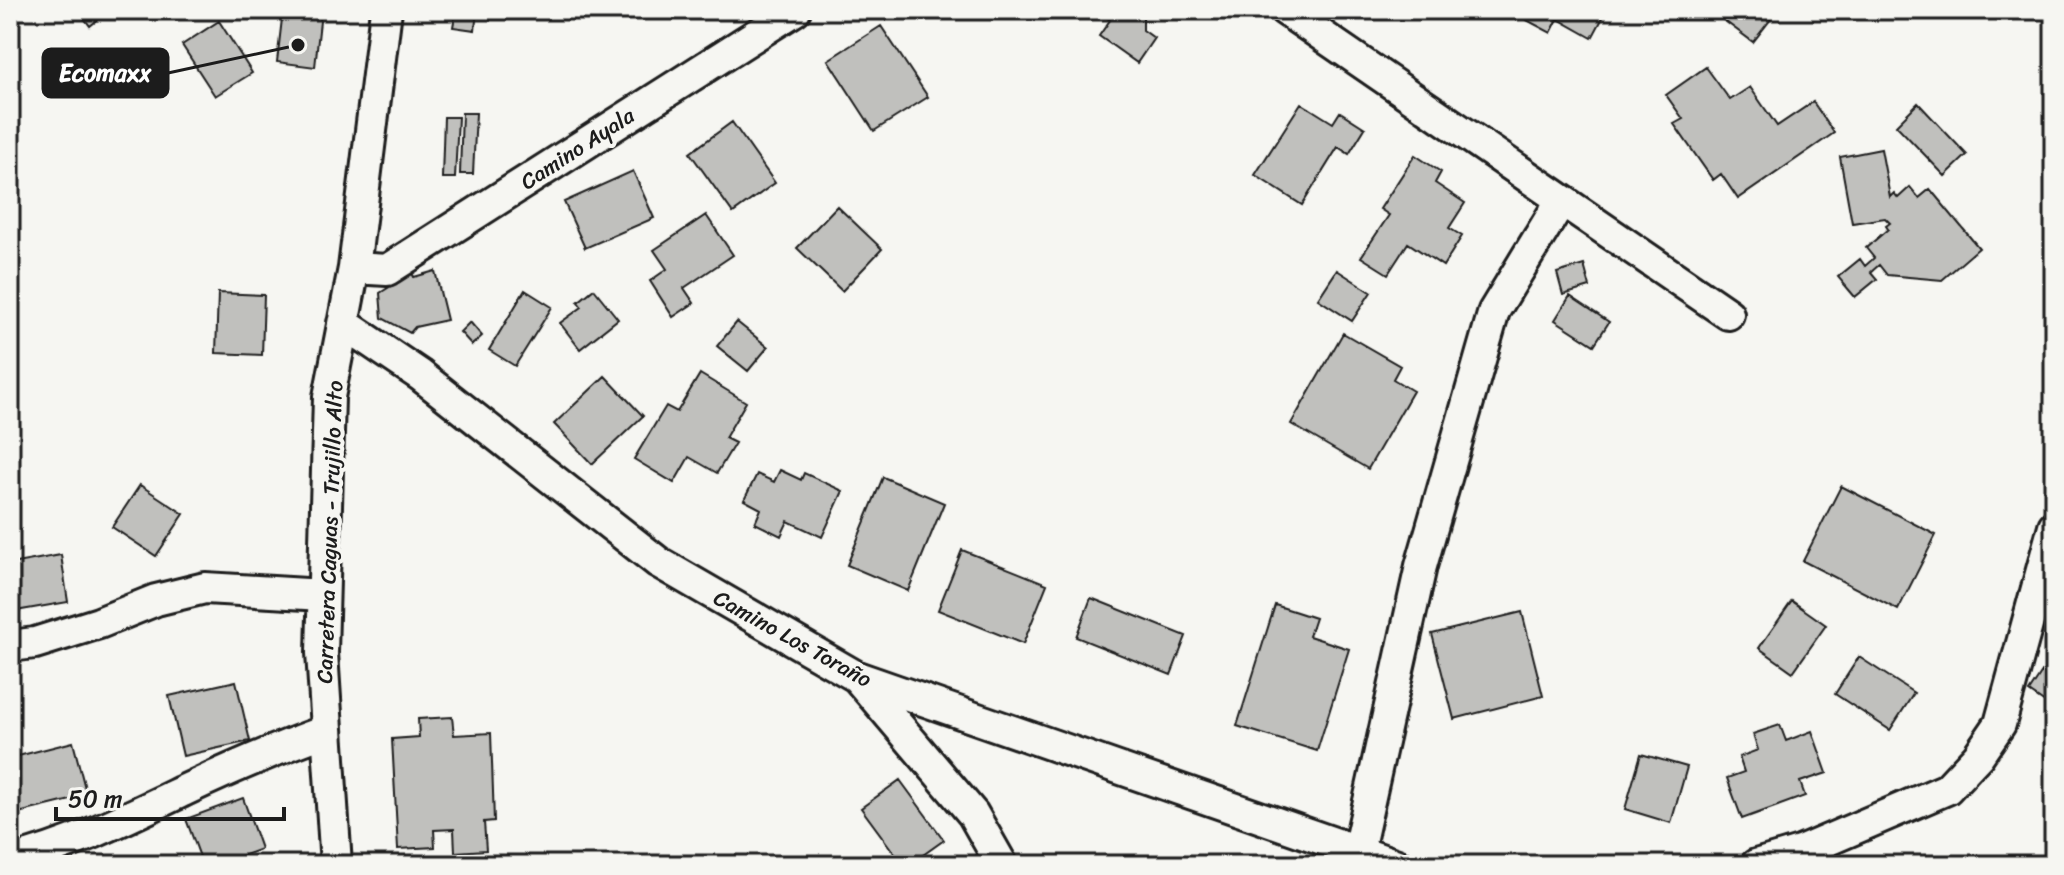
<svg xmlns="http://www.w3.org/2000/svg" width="2064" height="875" font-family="Sriracha,sans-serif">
<rect width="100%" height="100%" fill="#f6f6f2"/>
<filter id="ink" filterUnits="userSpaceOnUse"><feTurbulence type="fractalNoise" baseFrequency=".0125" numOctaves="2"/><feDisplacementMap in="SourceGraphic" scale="16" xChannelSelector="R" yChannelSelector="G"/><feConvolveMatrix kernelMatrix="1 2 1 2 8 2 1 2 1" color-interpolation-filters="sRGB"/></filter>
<g filter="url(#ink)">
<path fill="#c0c0bd" stroke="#1c1c1c" stroke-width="2" d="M78,10h32l-20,16z
M283,10l38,2 -6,55 -38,-5z
M456,10h21l-2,20 -22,-3z
M1095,10h48v20l11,8 -17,25 -38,-27 11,-16z
M1524,10h83l-15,28 -34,-19 -7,14 -30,-16z
M1710,10h49l12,9 -18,23z
M219,21l33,52 -37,23 -33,-51z
M881,26l47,71 -54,34 -46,-71z
M1706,67l24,33 20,-13 27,39 36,-24 21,31 -96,66 -17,-25 -8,6 -39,-56 9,-5 -17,-24z
M1301,103l32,20 7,-11 25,16 -16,26 -11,-7 -36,58 -47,-30z
M1918,103l49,52 -22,21 -49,-51z
M462,113h14l-3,61h-13z
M444,117h14l-3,61h-13z
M732,122l43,61 -42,30 -43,-60z
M1881,149l9,48 4,-4 4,5 12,-11 9,11 11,-9 49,59 -37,32 -55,-5 -8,-10 -8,7 6,7 -22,18 -17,-20 22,-18 5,7 9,-8 -8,-10 22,-19 -2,-3 4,-3 -5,-5 -33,5 -12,-66z
M1415,155l26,17 -6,11 30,20 -16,25 13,8 -19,30 -35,-23 -20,31 -27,-17 28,-42 -9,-6z
M633,171l21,47 -69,30 -21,-46z
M837,206l45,43 -40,42 -45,-43z
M706,215l27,40 -49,33 10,15 -21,14 -23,-36 17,-12 -13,-19z
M1584,265l6,22 -27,8 -6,-22z
M1337,270l34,22 -19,29 -34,-22z
M435,271l12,49 -32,7 -5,6 -28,-15 -2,-25 32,-20 2,4z
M594,289l24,30 -38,30 -20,-26 22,-16 -4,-5z
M525,290l27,17 -37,59 -26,-16z
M218,293l46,2 -2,60 -46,-2z
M1570,296l39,26 -15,23 -39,-25z
M470,322l12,14 -10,9 -12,-13z
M737,322l31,25 -20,24 -31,-25z
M1343,333l57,33 -7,13 20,12 -45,78 -77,-45z
M700,374l46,28 -21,36 10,5 -18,30 -28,-16 -15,26 -40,-24 32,-53 11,6z
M605,376l38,40 -51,48 -38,-40z
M780,470l21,10 3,-7 39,18 -21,46 -34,-16 -7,15 -26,-13 6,-14 -17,-9 13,-26 17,8z
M883,477l61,26 -36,88 -61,-26z
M140,485l44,29 -28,42 -44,-29z
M1841,486l95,49 -38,75 -95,-49z
M962,550l85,34 -24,60 -85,-34z
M61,555l7,47 -58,10v-48z
M1091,598l95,38 -15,39 -95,-38z
M1792,601l34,24 -33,47 -34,-24z
M1275,605l40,13 -6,18 40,13 -32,102 -80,-25z
M1522,612l21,84 -89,23 -22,-85z
M2054,654v55l-25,-17z
M1859,657l55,36 -24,37 -55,-36z
M236,681l14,60 -67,15 -14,-60z
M452,717l2,18 37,-2 3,88 -10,1 2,28 -31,2 -1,-23 -20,1 1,17 -37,2 -6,-110 27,-2 -1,-18z
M1780,725l6,16 26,-10 15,42 -27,9 5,14 -63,23 -15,-41 17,-6 -5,-15 19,-7 -5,-16z
M73,742l14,54 -77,19v-57z
M1641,754l46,13 -16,56 -46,-14z
M900,780l44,60 -35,25h-6l-42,-57z
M243,798l18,51 -44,16h-14l-17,-46z
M153,858l4,7h-16z"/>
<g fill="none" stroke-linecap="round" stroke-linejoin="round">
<defs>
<path id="minor" d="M1285,10l443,304
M354,268l33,2 408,-260
M343,323l77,52 238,187 199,115 540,188
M10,646l25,-3 64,-20 57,-23 49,-12 118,7
M857,677l116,137 29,51
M1358,851l63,-285 73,-255 67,-110
M10,861c61,-15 119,-44 175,-71 47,-22 93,-42 141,-59
M336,865l-14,-212 7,-256 25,-129 32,-258
M1756,865l44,-13 147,-63 31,-33 22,-32 54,-198"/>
</defs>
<use href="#minor" stroke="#1c1c1c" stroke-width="36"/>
<use href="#minor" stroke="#f6f6f2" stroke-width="30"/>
</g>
</g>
<g text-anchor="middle" stroke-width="8" stroke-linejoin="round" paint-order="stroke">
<g font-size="22" fill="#1c1c1c" stroke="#f6f6f2">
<text transform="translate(577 148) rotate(-33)" y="8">Camino Ayala</text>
<text transform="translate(329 532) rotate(-88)" y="8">Carretera Caguas - Trujillo Alto</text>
<text transform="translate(793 638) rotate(29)" y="8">Camino Los Toraño</text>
</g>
</g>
<path fill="none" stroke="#1c1c1c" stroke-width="3" d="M298 45L168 73"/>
<circle fill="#1c1c1c" stroke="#f6f6f2" stroke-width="3" cx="298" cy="45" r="8"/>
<rect fill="#1c1c1c" stroke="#1c1c1c" stroke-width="3" x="43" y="49" width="125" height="48" rx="8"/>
<g font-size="24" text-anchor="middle" font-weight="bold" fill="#fff">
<text x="105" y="81">Ecomaxx</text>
</g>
<rect width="2064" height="875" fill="none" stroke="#f6f6f2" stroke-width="40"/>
<rect x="20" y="20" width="2024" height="835" fill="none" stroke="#1c1c1c" stroke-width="3" filter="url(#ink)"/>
<path d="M56 807v12h228v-12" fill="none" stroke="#1c1c1c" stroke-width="4"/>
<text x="68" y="807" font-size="24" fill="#1c1c1c" stroke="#f6f6f2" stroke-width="6" paint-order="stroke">50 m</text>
</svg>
